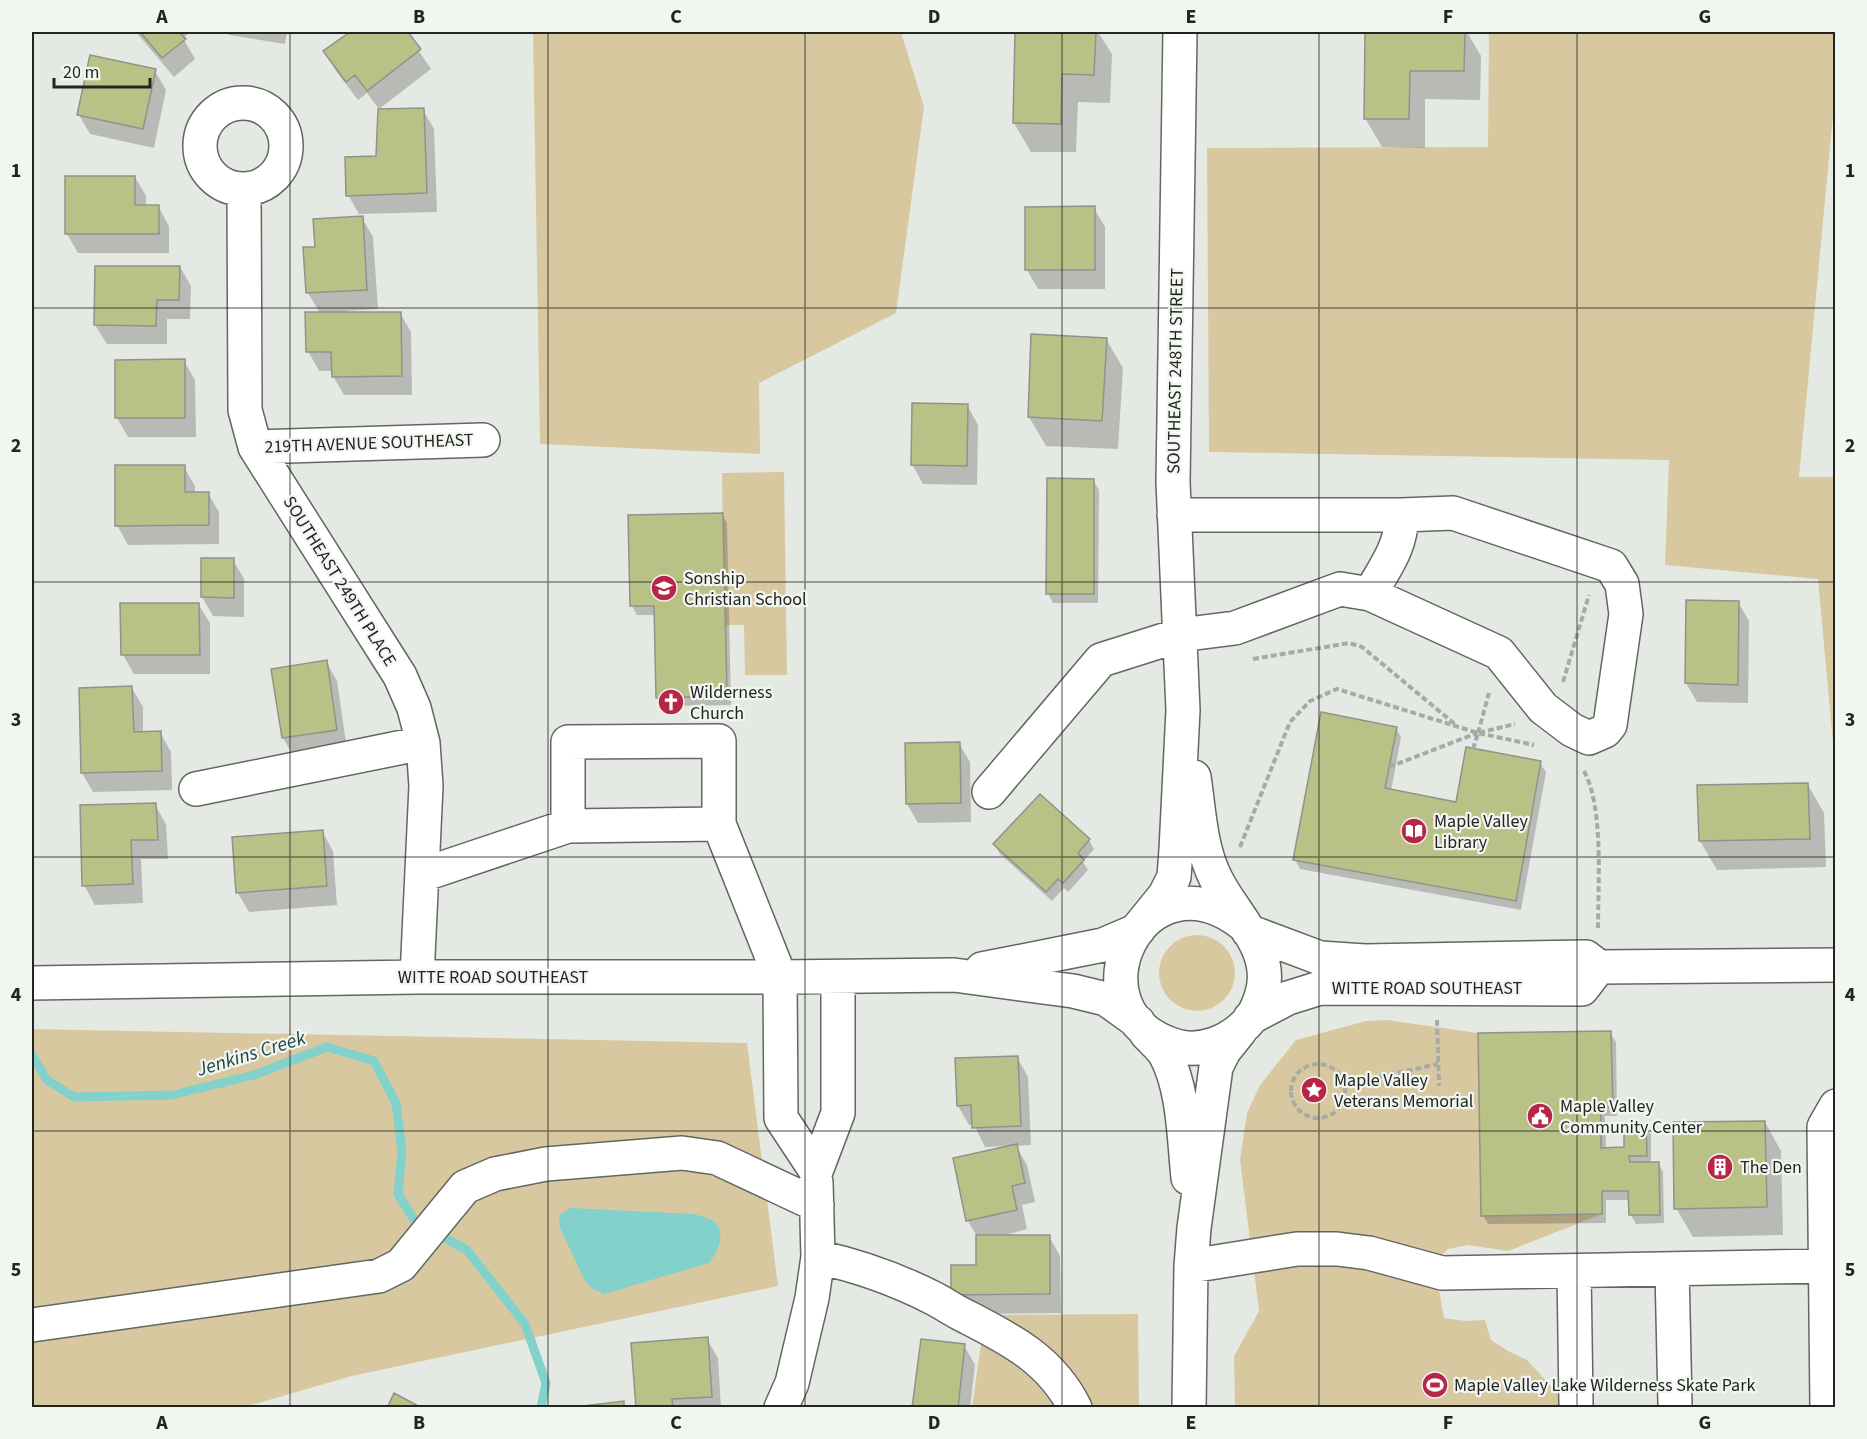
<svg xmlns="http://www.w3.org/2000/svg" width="1867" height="1439" font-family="'Source Sans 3',sans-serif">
<rect width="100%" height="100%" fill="#e5e9e3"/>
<path fill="#d8c8a0" d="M533,32h368l23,75 -28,206 -137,70 1,71 -220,-10z
M1489,32h346v62l-36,383h36v288l-17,-186 -153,-14 4,-105 -460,-8 -2,-304 281,-1z
M784,472l3,203h-42l-1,-50h-20l-2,-152z
M1159 973a38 38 0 1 1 76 0a38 38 0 1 1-76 0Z
M1387,1020l91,13 124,181 -94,37 -40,-6 -20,4 -14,13 10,56 21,3 20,-1 6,20 17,11 19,9 43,47h-335l-1,-51 25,-45 -19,-151 7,-47 13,-28 36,-45 70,-19z
M32,1029l715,14 31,243 -426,90 -108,31h-212z
M1138,1314l1,93 -167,1 13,-93z"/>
<path fill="#82d1cb" d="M570,1208l124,6c5,2 13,3 18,6 16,11 6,32 -3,43l-105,31 -11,-5 -8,-8 -25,-53 -1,-13z"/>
<path fill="#0003" d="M136,32h55l-8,6 12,21 -21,18z
M227,32h60l-2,12 -56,-9z
M352,32h54l25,37 -52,40 -12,-16 -9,7 -22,-29 -11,-19z
M1017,32h81l14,22 -2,49 -32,-1 -2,50h-45l-17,-29z
M1366,32h101l14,24 -1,44 -55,-1v49l-43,-1 -17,-29z
M155,71l11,19 -12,58 -64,-14 -11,-19z
M423,110l11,19 3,83 -78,2 -11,-19 30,-37z
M66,177h69l11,19v10h12l11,20v27h-91l-11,-19z
M1094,208l11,19v62h-67l-11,-19z
M362,218l11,19 5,72 -32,2v2h54l11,19 1,63h-68l-11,-19v-5h-14l-11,-20 12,-38 -12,-20 8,-45z
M180,267l11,19 -1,33h-23v25h-60l-12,-19z
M1106,339l17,29 -5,81 -72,-3 -17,-29z
M184,361l11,19 1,57h-68l-11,-19z
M967,405l11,20 -1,60 -54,-1 -11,-20z
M184,467l11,19v7h13l11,19v32l-91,1 -11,-20z
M1093,480l6,10 -1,113h-45l-5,-10z
M722,514l5,9 4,182 -68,1 -5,-9 -2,-82h-19l-5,-9 -2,-90z
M233,560l11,19v38l-31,-1 -11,-19z
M1738,602l11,19 -1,82 -51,-1 -11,-19z
M198,604l12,19v51h-76l-11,-19z
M326,662l11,19 10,68 -53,8 -11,-19z
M132,688l11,19v26l17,-1 11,20 1,38 -79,2 -11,-19 -2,-84z
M1396,728l5,9 -10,54 66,12 83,-40 6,9 -25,138 -221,-41 -5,-10z
M959,743l11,19 1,60 -53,1 -11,-19z
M1808,785l16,28 2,54 -109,3 -17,-29z
M155,805l11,19 2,35h-27l2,44 -48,2 -11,-20z
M322,831l11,20 4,54 -88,7 -11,-19 -5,-54z
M1089,840l5,9 -11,13 5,8 -20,22 -4,-4 -12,13 -52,-47 -5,-9z
M1610,1033l6,9 1,74h-12l1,33h20l19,-24 6,10v28h7l5,9 1,51 -28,1 -6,-10v-14h-24v23l-118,1 -5,-9z
M1017,1057l11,20 3,68 -15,1 11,19 8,37 -13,3 5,24 -25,7h47l11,20 1,57 -97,1 -11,-20 25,-28v-28l-10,-17 -13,-62 54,-13 -24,1 -11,-22h-5l-11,-19z
M1765,1122l16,29 2,84 -90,2 -17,-29z
M707,1339l11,19 3,50h-84z
M964,1345l11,20 -5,43h-56z"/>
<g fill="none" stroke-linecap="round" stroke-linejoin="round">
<path stroke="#82d1cb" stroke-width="9" d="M32,1055l15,25 27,17 98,-2 82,-20 73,-28 47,14 22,42 6,49 -4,42 17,27 9,5
M436,1233l31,17 58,74 21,59 -5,25"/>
</g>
<path fill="#b9c186" stroke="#91928c" stroke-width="1.5" d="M140,32h39l7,7 -24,19z
M350,32h58l13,17 -54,42 -12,-16 -9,7 -23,-31z
M1015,32h81l-2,43 -32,-1 -1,50 -48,-1z
M1365,32h100l-1,39h-54l-1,48h-45z
M90,55l66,14 -13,60 -66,-14z
M424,108l3,85 -81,3 -1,-39 31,-1 2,-47z
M65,176h70v29h24v29h-94z
M1095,206v64h-70v-63z
M363,216l4,74 -61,3 -3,-46h12l-2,-28z
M95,266h85l-1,34h-22l-1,26 -62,-1z
M305,312h96l1,64 -70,1 -1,-25h-25z
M1031,334l76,4 -5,83 -74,-4z
M185,359v59h-70v-58z
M912,403l56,1 -1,62 -56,-1z
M115,465h70v27h24v33l-94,1z
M1047,478l47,1v115h-48z
M723,513l4,183 -71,2 -2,-92h-24l-2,-91z
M201,558h33v40l-33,-1z
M1686,600l53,1 -1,84 -53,-2z
M120,603h79l1,52h-79z
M327,660l10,70 -55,8 -11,-69z
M132,686l2,46 27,-1 1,40 -81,2 -2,-85z
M1321,712l76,15 -12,61 71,14 10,-55 75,14 -25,140 -223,-41z
M960,742l1,61 -55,1 -1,-61z
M1808,783l2,56 -111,2 -2,-56z
M1040,794l50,45 -12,14 6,7 -21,23 -5,-4 -12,13 -53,-48z
M156,803l2,37h-27l2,44 -51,2 -2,-81z
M323,830l4,56 -91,7 -4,-56z
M1611,1031l2,76 -12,1v40l23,-1v-23h22l1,32h-18l1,6h29l1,53h-31l-1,-24h-26v23l-121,2 -3,-183z
M1018,1056l3,70 -49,2 -1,-23 -14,1 -2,-48z
M1765,1121l2,86 -93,2 -1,-87z
M1017,1144l8,39 -13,3 5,24 -51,11 -13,-63z
M976,1235h74v59l-99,1v-30h25z
M708,1337l4,60 -40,2 1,9h-37l-5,-65z
M921,1339l44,5 -7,64h-46z
M394,1393l28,15h-35z
M624,1401v7h-58z"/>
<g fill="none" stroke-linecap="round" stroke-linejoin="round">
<defs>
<path id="minor" d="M200 146a43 43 0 1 1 86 0a43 43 0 1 1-86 0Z
M244,189l1,221 10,37 145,229 14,32 9,35 3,43 -9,191
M255,447l228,-7
M1370,594c14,-25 33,-49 31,-79
M719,741v83l-151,2v-84z
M1194,777c5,32 6,71 22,102 18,37 61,72 45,118 -3,10 -8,20 -15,27 -18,18 -45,29 -70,22 -114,-34 -32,-203 69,-120
M196,789l227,-46
M989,792l112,-132 79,-25 55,-7 105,-39 30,5 129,59 44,55 29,22 17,8 16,-7 5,-6 16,-111 -4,-30 -11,-18 -158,-53 -52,2h-227
M719,824l61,153 1,141 35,53 22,-58v-136
M422,875l146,-49
M1139,927l26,-32 9,-18 2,-27 7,-140 -10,-228 7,-450
M1248,931l72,27 45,3 221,-4 13,10 237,-2
M982,969l121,-24 35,-15
M32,983l385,-6h363l174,-2 119,16 33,8 32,23
M1250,1018l38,-20 32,-10 262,1 17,-22
M1146,1033c6,7 14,13 19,21 19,34 19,86 23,124
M818,1257c41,9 80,23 117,42 11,6 21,13 32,18 45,23 85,44 108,91
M1191,1266l106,-17h40l32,4 73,20 383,-7
M1672,1269l3,135
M1574,1271l2,132
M32,1325l347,-49 22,-11 64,-78 30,-13 51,-10 136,-11 35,5 100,47
M781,1408l11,-25 20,-85 6,-41 -2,-75
M1189,1408l2,-142 3,-38 22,-161 8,-16 16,-20
M1827,1408l-3,-281 12,-21"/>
</defs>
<use href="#minor" stroke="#636762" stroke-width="36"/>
<path stroke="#a7aaa5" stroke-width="4" stroke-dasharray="6 3" stroke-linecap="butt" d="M1253,659l96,-16 13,4 94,78
M1563,682l26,-87
M1478,733l11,-40
M1473,749l5,-16 37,-9
M1389,767l88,-34
M1584,771c20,37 14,114 14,158
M1240,847l50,-125 20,-21 27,-12 141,44 56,12
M1437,1020l2,66
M1291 1091a27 27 0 1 1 54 0a27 27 0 1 1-54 0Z
M1345,1084l93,-20"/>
<use href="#minor" stroke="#fff" stroke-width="33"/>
</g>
<path fill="none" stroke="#232422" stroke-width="1.5" stroke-opacity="0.55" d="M290,32v1376M548,32v1376M805,32v1376M1062,32v1376M1319,32v1376M1577,32v1376M32,308h1804M32,582h1804M32,857h1804M32,1131h1804"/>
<defs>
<symbol id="school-disc" viewBox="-11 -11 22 22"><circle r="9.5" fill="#b72646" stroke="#f2f6f1"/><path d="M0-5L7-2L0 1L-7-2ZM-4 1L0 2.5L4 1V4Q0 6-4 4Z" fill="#fff"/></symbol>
<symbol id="church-disc" viewBox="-11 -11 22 22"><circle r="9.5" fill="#b72646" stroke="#f2f6f1"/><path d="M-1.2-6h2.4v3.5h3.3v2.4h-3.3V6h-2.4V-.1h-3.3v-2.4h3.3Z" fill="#fff"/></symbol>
<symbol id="library-disc" viewBox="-11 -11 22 22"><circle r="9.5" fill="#b72646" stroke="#f2f6f1"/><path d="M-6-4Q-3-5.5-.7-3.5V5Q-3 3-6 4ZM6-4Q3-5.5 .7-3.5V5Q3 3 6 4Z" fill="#fff"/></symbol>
<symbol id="sight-disc" viewBox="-11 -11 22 22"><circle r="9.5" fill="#b72646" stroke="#f2f6f1"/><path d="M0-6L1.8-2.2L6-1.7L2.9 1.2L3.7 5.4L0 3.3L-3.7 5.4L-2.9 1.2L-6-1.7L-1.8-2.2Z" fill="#fff"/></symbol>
<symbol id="civic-disc" viewBox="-11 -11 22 22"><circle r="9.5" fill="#b72646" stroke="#f2f6f1"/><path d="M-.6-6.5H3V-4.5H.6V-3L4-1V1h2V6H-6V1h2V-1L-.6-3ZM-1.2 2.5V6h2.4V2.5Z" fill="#fff"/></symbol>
<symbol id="building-disc" viewBox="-11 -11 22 22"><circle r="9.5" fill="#b72646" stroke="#f2f6f1"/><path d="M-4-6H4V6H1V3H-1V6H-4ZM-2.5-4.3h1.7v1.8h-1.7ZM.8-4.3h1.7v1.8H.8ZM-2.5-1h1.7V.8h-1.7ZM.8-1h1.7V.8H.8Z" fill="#fff"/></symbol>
<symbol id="stadium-disc" viewBox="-11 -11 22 22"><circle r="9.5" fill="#b72646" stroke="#f2f6f1"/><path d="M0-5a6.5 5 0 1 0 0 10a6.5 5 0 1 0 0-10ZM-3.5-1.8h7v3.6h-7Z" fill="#fff"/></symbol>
</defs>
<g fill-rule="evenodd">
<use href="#school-disc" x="649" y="573" width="30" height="30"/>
<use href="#church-disc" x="656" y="687" width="30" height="30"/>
<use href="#library-disc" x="1399" y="816" width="30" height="30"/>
<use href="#sight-disc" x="1299" y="1075" width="30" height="30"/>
<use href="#civic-disc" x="1525" y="1101" width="30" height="30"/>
<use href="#building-disc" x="1705" y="1152" width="30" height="30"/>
<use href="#stadium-disc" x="1420" y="1370" width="30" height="30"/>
</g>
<g text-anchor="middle" stroke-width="4.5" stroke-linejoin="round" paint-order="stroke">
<g font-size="18" fill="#232422" stroke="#f2f6f1">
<text transform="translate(1175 371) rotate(-89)" y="6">SOUTHEAST 248TH STREET</text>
<text transform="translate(369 443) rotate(-2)" y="6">219TH AVENUE SOUTHEAST</text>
<text transform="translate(340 581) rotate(58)" y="6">SOUTHEAST 249TH PLACE</text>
<text x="493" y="983">WITTE ROAD SOUTHEAST</text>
<text x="1427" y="994">WITTE ROAD SOUTHEAST</text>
</g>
<g font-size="18" fill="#232422" stroke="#f2f6f1" text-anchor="start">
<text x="684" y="584">Sonship<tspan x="684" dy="21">Christian School</tspan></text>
<text x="690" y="698">Wilderness<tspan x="690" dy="21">Church</tspan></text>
<text x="1434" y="827">Maple Valley<tspan x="1434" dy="21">Library</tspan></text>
<text x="1334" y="1086">Maple Valley<tspan x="1334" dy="21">Veterans Memorial</tspan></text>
<text x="1560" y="1112">Maple Valley<tspan x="1560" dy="21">Community Center</tspan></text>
<text x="1740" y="1173">The Den</text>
<text x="1454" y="1391">Maple Valley Lake Wilderness Skate Park</text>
</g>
<g font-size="20" font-style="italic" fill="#214644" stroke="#f2f6f1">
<text transform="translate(251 1053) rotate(-17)" y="7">Jenkins Creek</text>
</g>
</g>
<rect width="1867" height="1439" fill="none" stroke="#f2f6f1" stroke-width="66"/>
<path d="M54 78v9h96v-9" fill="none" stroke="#232422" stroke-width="3"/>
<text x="63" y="78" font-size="18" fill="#232422" stroke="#f2f6f1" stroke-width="4.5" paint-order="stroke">20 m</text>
<rect x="33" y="33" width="1801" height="1373" fill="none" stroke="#232422" stroke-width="2"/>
<g font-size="20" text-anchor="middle" font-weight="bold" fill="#232422">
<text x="162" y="23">A</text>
<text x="419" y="23">B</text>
<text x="676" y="23">C</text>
<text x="934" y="23">D</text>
<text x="1191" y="23">E</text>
<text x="1448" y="23">F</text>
<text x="1705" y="23">G</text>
<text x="16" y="177">1</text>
<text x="1850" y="177">1</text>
<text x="16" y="452">2</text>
<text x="1850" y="452">2</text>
<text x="16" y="726">3</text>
<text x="1850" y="726">3</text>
<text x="16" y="1001">4</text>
<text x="1850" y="1001">4</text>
<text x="16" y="1276">5</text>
<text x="1850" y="1276">5</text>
<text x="162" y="1429">A</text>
<text x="419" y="1429">B</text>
<text x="676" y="1429">C</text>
<text x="934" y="1429">D</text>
<text x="1191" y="1429">E</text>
<text x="1448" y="1429">F</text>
<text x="1705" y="1429">G</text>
</g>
</svg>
